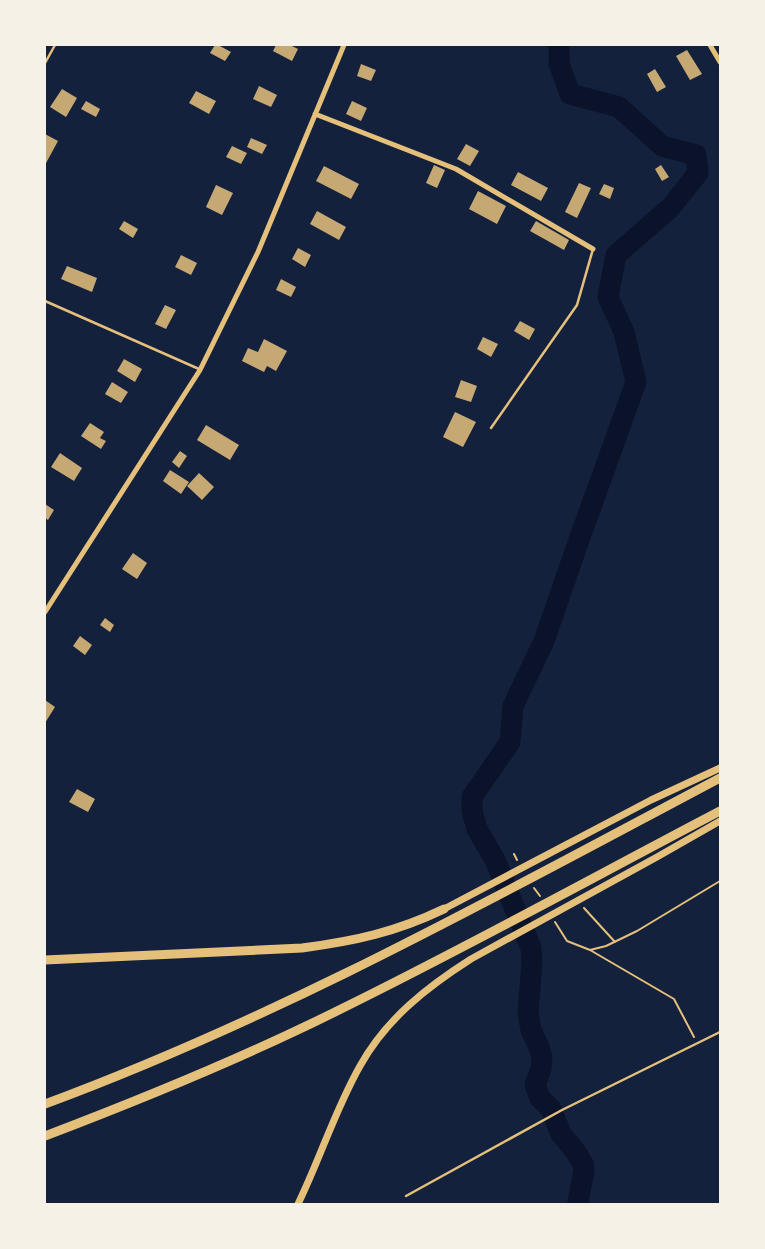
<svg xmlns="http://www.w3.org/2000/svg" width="765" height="1249" font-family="Montserrat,sans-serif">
<rect width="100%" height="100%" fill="#14213d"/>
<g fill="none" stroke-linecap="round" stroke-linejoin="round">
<path stroke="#0b132b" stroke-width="21" d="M559,45v19l11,30 49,13 43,39 34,9 2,18 -28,35 -54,47 -8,42 16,35 12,50 -57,158 -35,101 -31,65 -3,36 -38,55v14l5,18 18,31 36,88 1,13 -4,52 3,17 8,17 3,11 -1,11 -6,16 5,13 11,11 10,25 15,18 8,14v5l-6,30 1,3"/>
</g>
<path fill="#c6a872" d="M215,45h3l13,7 -6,9 -15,-8z
M276,45h14l8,4 -6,12 -19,-10z
M687,50l15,24 -12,6 -14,-24z
M361,64l15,6 -5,11 -14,-5z
M655,69l11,18 -9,5 -10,-18z
M259,86l18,9 -6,12 -18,-8z
M62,89l15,9 -11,19 -16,-10z
M196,91l20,10 -7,13 -20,-11z
M86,101l14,8 -4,8 -15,-8z
M352,101l15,7 -6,13 -15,-7z
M45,134l13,7 -13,24z
M251,138l16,7 -5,9 -15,-7z
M466,144l13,7 -9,15 -13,-7z
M232,146l15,7 -6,11 -15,-7z
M434,165l11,5 -8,18 -11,-5z
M661,165l8,12 -7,4 -7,-12z
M324,166l35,18 -8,15 -35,-18z
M518,172l30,16 -7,13 -30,-16z
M579,183l12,5 -14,30 -12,-6z
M604,184l10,4 -4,11 -11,-5z
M216,185l17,8 -11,22 -16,-8z
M478,191l28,15 -9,18 -28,-15z
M317,211l29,16 -7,13 -29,-16z
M124,221l14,8 -5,9 -14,-9z
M536,221l33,19 -5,10 -34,-19z
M298,248l13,7 -6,12 -13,-8z
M181,255l16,8 -6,12 -16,-8z
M67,266l30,12 -5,14 -31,-13z
M281,279l15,8 -5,10 -15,-7z
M165,305l11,5 -10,19 -11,-5z
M520,321l15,8 -6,11 -15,-9z
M483,337l15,7 -7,13 -14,-8z
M264,339l23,12 -11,20 -9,-5 -3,6 -22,-11 6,-13 10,4z
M124,359l18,10 -7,13 -18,-11z
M461,380l16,6 -6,16 -16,-5z
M112,382l16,10 -7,11 -16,-9z
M455,412l21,10 -13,25 -20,-10z
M90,423l14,9 -4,6 6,3 -5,8 -20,-13z
M206,425l33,20 -9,15 -33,-20z
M180,451l7,5 -8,12 -7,-6z
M60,453l22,15 -8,13 -23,-14z
M170,470l19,12 -8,12 -18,-13z
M199,473l15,14 -12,13 -15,-14z
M45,504l9,6 -6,10 -3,-2z
M133,553l14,10 -10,16 -15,-10z
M105,618l9,7 -4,7 -10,-7z
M80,636l12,9 -7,10 -12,-9z
M45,700l10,7 -10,16z
M77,789l18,10 -7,13 -19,-10z"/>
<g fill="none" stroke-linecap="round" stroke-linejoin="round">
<path stroke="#e5c07b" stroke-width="2" d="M514,854l3,6
M534,888l6,8
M584,908l31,34
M555,922l12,19 23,9 16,-4 31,-15 83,-50
M590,950l84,49 20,38"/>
<path stroke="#e5c07b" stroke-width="2.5" d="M45,63l10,-18
M45,301l154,68
M491,428l86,-123 16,-56
M406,1196l156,-86 158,-78"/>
<path stroke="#e5c07b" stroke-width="5" d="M710,45l10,17
M315,114l141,55 137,80
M45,612l155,-242 58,-118 86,-207"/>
<path stroke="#e5c07b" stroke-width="7" d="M444,909l207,-109 69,-32
M298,1204c22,-45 37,-94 62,-138 26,-47 67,-79 111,-107l186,-102 63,-36"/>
<path stroke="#e5c07b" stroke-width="9" d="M45,960l257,-12c53,-7 94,-16 142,-39"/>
<path stroke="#e5c07b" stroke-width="9" d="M45,1104c235,-87 454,-209 675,-326
M45,1136c100,-38 200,-79 296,-127 128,-63 253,-132 379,-198"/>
</g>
<rect width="765" height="1249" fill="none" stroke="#f6f1e7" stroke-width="92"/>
</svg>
